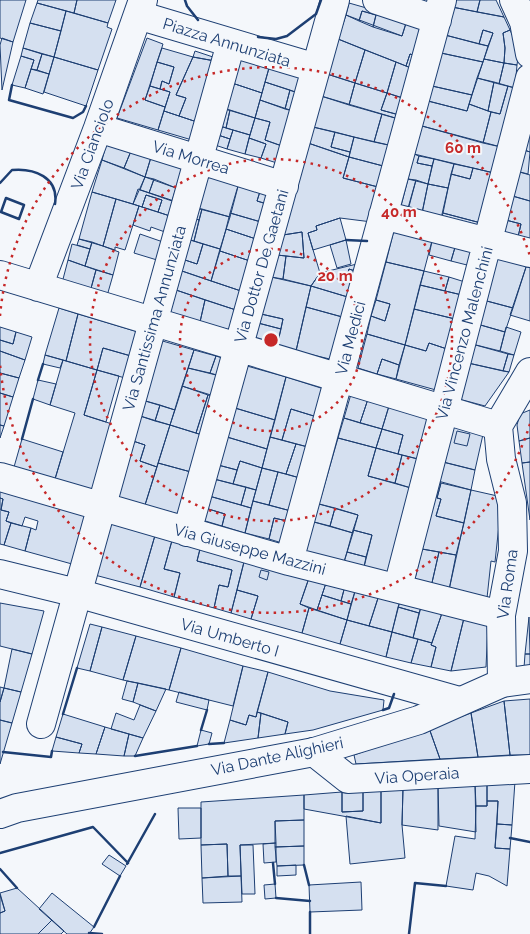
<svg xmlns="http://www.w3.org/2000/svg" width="530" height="934" font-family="Raleway,sans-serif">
<rect width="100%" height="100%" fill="#f4f7fb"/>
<path fill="#d5e0f0" stroke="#1d3f73" d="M0,0h26l-13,42 -13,-4z
M38,0h39l-3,13 -37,-10z
M77,0h39l-8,23 -34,-10z
M454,0h26l-3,12 -25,-5z
M480,0h16l8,17 -27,-5z
M37,3l29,8 -5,20 -31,-8z
M349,3l28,8 -1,4 -14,-4 -3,10 -13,-6z
M452,7l52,10 6,13 -7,3 2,15 -1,15 -20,-4 9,-26 -10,-3 -4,14 -34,-9z
M66,11l42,12 -1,4 5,2 -14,41 -44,-13z
M362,11l14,4 -3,12 -14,-6z
M377,11l30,9 -5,16 -29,-9z
M346,15l56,21 5,-16 19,5 -7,32 -9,-3 -4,12 -68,-27z
M30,23l31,8 -7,26 -31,-9z
M483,30l10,3 -5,13 -9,-2z
M510,30l9,20 -2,15 -13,-2 1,-15 -2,-15z
M445,35l43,11 -5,16 -42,-9z
M2,38l11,4 -11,48 -2,-45z
M147,38l16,6 -18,56 20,7 -7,23 -41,-12z
M338,39l27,11 -10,33 -28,-9z
M23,48l19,6 -5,16 -6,-1 3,-9 -13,-4z
M162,48l31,9 -17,38 10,3 -7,18 -15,-5 6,-19 -10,-3 2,-8 7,3 5,-17 -17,-5z
M365,50l31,12 -9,31 -32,-10z
M195,51l21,7 -1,3 -22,-4z
M240,52l31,9 -9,32 -30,-10z
M441,53l42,9 -11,33 -40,-9z
M42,54l12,3 -5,17 -12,-4z
M410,54l9,3 -3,13 -10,-4z
M21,56l13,4 -9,28 -13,-3z
M54,57l44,13 -12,36 -42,-14z
M193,57l22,4 -18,61 -18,-6 7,-18 -10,-3z
M484,59l20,4 -5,21 -22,-6z
M271,61l32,15 -5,17 -33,-11z
M157,62l17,5 -5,17 -7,-3 -2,8 -10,-3z
M396,62l20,8 -7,30 -22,-7z
M504,63l13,2 -2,23 -16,-4z
M31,69l18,5 -6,20 -18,-6z
M327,74l28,9 -6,22 -28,-9z
M477,78l17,4 -6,29 -19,-7z
M265,82l25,8 -5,19 -25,-9z
M494,82l14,4 -8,28 -12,-3z
M232,83l30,10 -7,25 -30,-9z
M355,83l32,10 -6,17 22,6 -1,4 -53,-15z
M150,86l20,6 -5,15 -20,-7z
M432,86l40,9 -5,16 -39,-10z
M508,86l7,2 -14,59 -18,-4 8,-31 9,2z
M290,90l8,3 -5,18 -8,-2z
M387,93l22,7 -6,16 -22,-6z
M321,96l61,18 -8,28 -61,-15z
M260,100l33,11 -11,35 -17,-6 5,-18 -15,-4z
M428,101l39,10 2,-7 22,8 -8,31 -61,-17z
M225,109l5,1 -4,18 -6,-2z
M230,110l25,8 -5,17 -24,-7z
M164,111l33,11 -5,18 -34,-10z
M382,114l20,6 -9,26 -19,-4z
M255,118l15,4 -5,18 17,6 -5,17 -16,-5 5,-14 -17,-6z
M220,126l13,4 -3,9 -12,-4z
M422,126l79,21 -7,26 -80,-19z
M313,127l22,5 -4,15 19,5 -1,5 -41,-14z
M530,128v24l-9,-3z
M233,130l17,5 -5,19 -18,-5z
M335,132l19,5 -4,15 -19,-5z
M218,135l12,4 -3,10 -12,-4z
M354,137l39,9 -6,21 -38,-10z
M108,138l23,13 -7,17 -22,-8z
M249,138l17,6 -5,14 -16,-4z
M308,143l41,14 -6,21 39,10 -10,34 -32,-4 -24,8 1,4 -9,3 12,40 -9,13 -28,-7 3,-23 18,2 -2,-26 -19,3z
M521,149l9,3 -2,22 -12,-3z
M131,151l20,6 -6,20 -21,-9z
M153,151l32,10 -9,27 -31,-11z
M414,154l5,2 -2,7 15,3 -4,18 -20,-5z
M419,156l15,3 -2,7 -15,-3z
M349,157l38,10 -5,21 -39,-10z
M434,159l20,5 -6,24 -20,-4z
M102,160l43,17 -12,27 -41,-12z
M454,164l19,4 -3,11 -19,-5z
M473,168l21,5 -13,50 -38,-10 8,-39 19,5z
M207,169l33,10 -10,38 -34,-9z
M516,171l14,4v26l-21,-6z
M145,177l9,2 -5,14 -9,-3z
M154,179l22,9 -4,13 -23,-8z
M240,179l22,6 -5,16 10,3 -6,18 -31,-9z
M408,179l8,1 -8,28 -7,-2z
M416,180l12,4 -7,34 -14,-4z
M428,184l20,4 -8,35 -19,-5z
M262,185l10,3 -5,16 -10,-3z
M138,189l36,12 -4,15 -12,-4 4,-12 -16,-5 -4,12 -9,-3z
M92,192l24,7 -13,47 -24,-7z
M146,195l16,5 -4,12 -16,-5z
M509,195l21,6v38l-12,-2 3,-13 -19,-5z
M116,199l23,7 -14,44 -10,-3v3l-12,-4z
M139,206l31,10 -5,16 -14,-5 -1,4 -17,-6z
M196,208l6,1 -3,11 -6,-2z
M202,209l28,8 -10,32 -26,-8z
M230,213l31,9 -5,17 -30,-10z
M443,213l38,10 -3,10 -38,-10z
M193,218l6,2 -5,21 -7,-2z
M340,218l6,22 -33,10 -5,-17 9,-3 -1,-4z
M502,219l19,5 -3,13 -20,-5z
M395,226l38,11 -9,34 -38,-9z
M226,229l30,10 -6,22 -30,-10z
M302,232l2,26 -27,-3 6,-20z
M140,234l23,8 -6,18 -23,-7z
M433,237l23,7 -5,17 -22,-6z
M79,239l13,3 -2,7 -13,-4z
M187,239l16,5 -6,20 -15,-5z
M346,240l5,24 -14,4 -7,-23z
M92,242l27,10 -6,23 -28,-9z
M72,244l18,5 -5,17 -17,-6z
M203,244l17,5 -9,32 -32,-11 3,-11 15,5z
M456,244l19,5 -4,17 -20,-5z
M220,251l30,10 -9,30 -30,-10z
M496,252l32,9 -15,47 -30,-8z
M277,255l9,1 -3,23 -12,-2z
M68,260l28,10 -6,22 -28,-9z
M528,261l2,1v59l-20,-6z
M386,262l38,9 -19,74 -38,-11 4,-18 14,5 5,-17 -14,-4z
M361,263l-3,9 -9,-3 -3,11 9,3 -4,15 -40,-12 9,-13z
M349,269l9,3 -3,11 -9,-3z
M96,270l17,5 -6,21 -17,-4z
M179,270l62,21 -5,19 -63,-21z
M424,271l25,6 -4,14 -25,-6z
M271,277l40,9 -15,65 -19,-5 6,-27 -22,-5z
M449,277l16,5 -3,13 -17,-4z
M420,285l42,10 -7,24 -41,-10z
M311,286l40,12 -5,20 -40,-11z
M173,289l32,11 -5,22 -33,-10z
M205,300l31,10 -6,20 -30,-8z
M376,300l14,4 -5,17 -14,-5z
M483,300l30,8 -8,24 -28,-8z
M306,307l40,11 -12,42 -38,-9z
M59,308l19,6 -12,47 -21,-6z
M414,309l41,10 -8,30 -18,-6 -3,8 -21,-6z
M78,314l60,18 -7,24 -28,-8 -6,22 -31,-9z
M261,314l22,5 -2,10 -23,-6z
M258,323l23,6 -4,17 -24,-6z
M477,324l28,8 -5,19 -28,-7z
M0,327l16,5 -3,12 -13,-4z
M506,327l15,5 -7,23 -14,-4z
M16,332l16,5 -7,23 -25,-9v-11l13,4z
M367,334l38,11 -6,20 -17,-6 -5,15 -19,-6z
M159,340l35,10 -19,60 -33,-10z
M429,343l18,6 -11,41 -40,-11 9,-34 21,6z
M472,344l36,10 -5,17 -35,-8z
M103,348l28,8 -6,22 -28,-8z
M194,350l22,6 -6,17 -22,-5z
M0,351l25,9 -6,18 -19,-5z
M508,354l6,1 -5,17 -6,-1z
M45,355l18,5 -3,8 -17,-4z
M216,356l9,3 -5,17 -10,-3z
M382,359l17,6 -3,14 -19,-5z
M63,360l34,10 -13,45 28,9 -19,66 -38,-11 20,-66 -25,-8z
M468,363l41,9 -24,34 -26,-7z
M247,366l39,11 -11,43 -40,-12z
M188,368l32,8 -6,20 -32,-10z
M97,370l22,6 -13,46 -22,-7z
M0,373l19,5 -6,19 -13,-4z
M286,377l38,12 -7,28 -26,-8 -9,31 -12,-3z
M38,380l18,4 -6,21 -17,-6z
M182,386l26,9 -12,38 -26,-8z
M0,393l13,4 -9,29 -4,-1z
M351,394l17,5 -8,24 -16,-5z
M208,395l6,1 -12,39 -6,-2z
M368,399l21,7 -7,23 -22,-6z
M142,400l18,5 -5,16 -18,-6z
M160,405l15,5 -5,15 -15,-4z
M389,406l40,10 -11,43 -20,-5 5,-19 -21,-6z
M235,408l40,12 -8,29 -40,-12z
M291,409l26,8 -9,30 -26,-7z
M530,410v28l-11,3 -2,-16 3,-11z
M137,415l33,10 -13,42 -17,-6 5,-16 -15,-5z
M344,418l38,11 -6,19 -38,-10z
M452,422l32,8 -9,40 -32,-8z
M0,425l4,1 -4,12z
M170,425l32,10 -11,37 -33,-9z
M382,429l21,6 -5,19 -22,-6z
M457,431l13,3 -3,12 -13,-3z
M227,437l40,12 -5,19 -22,-7 -3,9 -19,-5z
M270,437l26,7 -10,30 -24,-6z
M338,438l38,10 -8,28 43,12 -21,86 -26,-7 8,-32 -19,-5 5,-15 -39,-11z
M530,438v24l-8,1 -3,-22z
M22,439l41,13 -8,27 -41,-12z
M130,440l15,5 -5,16 17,6 -12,38 -32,-9z
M296,444l12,3 -8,31 -14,-4z
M376,448l26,7 -7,28 -27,-7z
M402,455l16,4 -7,29 -16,-5z
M240,461l22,7 -6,22 -23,-6z
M443,462l32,8 -4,20 -33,-9z
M530,462v58l-8,-57z
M158,463l33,9 -13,42 -33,-9z
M218,465l19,5 -4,14 -19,-5z
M262,468l16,4 -9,33 -16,-4z
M278,472l22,6 -9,33 -22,-6z
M214,479l32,8 -5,18 -32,-9z
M438,481l3,2 -4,15 4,1 -5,17 28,7 -8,32 -34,-6z
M441,483l30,7 -7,33 -28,-7 5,-17 -4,-1z
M246,487l10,3 -5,18 -10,-3z
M0,489l87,25 -15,50 -47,-13 6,-23 5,2 2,-9 -13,-4 -3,9 -16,-5 3,-9 -8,-2 2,-11 -3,-1z
M471,490l31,7 -7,65 -4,-1 -4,37 -38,-8z
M209,496l42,12 -6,25 -23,-7 3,-12 -20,-6z
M0,498l3,1 -2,11 8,2 -3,9 5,2 -7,22 -4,-1z
M253,501l38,10 -4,10 -13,-3 -5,21 -24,-6z
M319,504l16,4 -5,18 -16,-4z
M205,508l20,6 -3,12 -20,-6z
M335,508l23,7 -5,18 -23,-7z
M274,518l13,3 -5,22 -13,-4z
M107,519l49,13 -16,55 -49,-13z
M314,522l39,11 -9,29 -39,-11z
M11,523l20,5 -6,23 -21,-6z
M353,530l19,5 -6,22 -19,-5z
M156,532l17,5 -9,32 16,4 -6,24 -34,-10z
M173,537l28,8 -4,16 35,9 -4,17 -9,-2 -5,23 -40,-11 6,-24 -16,-4z
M201,545l44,13 -14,55 -17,-5 5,-23 9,2 4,-17 -35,-9z
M422,549l17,3 -8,35 -17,-4z
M347,552l19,5 -2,10 -20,-5z
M439,552l17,3 -7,35 -18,-3z
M245,558l65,17 -10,29 9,4 -7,25 -51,-14 7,-23 -21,-6z
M261,570l8,2 -2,8 -8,-3z
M310,575l17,5 -10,30 -17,-6z
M327,580l18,6 -4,15 -19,-6z
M345,586l11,2 -5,16 -10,-3z
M356,588l23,7 -10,31 -22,-6z
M237,590l21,6 -7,23 -20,-6z
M322,595l29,9 -4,16 -30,-10z
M379,595l21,6 -8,31 -23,-6z
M400,601l21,6 -2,6 -21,-6z
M0,603l44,8 -12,43 -32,-8z
M398,607l21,6 -6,25 -21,-6z
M421,607l21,6 -10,30 -19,-5z
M309,608l38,12 -7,24 -38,-11z
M442,613l22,5 -13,53 -20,-4 5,-20 -5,-2z
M529,617l1,37h-5z
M464,618l24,7 -2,42 -35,4z
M347,620l45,12 -6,25 -46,-13z
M90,624l12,3 -12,44 -13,-3z
M102,627l34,9 -13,44 -33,-9z
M392,632l26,7 -7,24 -25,-6z
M136,636l45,12 -12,42 -46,-10z
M418,639l14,4 -1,2 5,2 -5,20 -20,-4z
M181,648l62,18 -10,40 -64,-16z
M12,649l20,5 -11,38 -17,-4z
M525,654h5v13l-6,1z
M243,666l25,6 -12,45 -7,-2 -3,10 -16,-5z
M268,672l62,19 54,9 -1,10 -70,20 -28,4 3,-12 -31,-10z
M127,681l11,2 -5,19 -11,-3z
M138,683l28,6 -10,22 -23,-9z
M0,687l4,1 -4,14z
M4,688l17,4 -9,31 -12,-3v-18z
M179,692l30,8 -2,10 -31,-8z
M530,699v56h-20l-6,-54z
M504,701l6,54 -32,2 -7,-44z
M140,705l16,6 -13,27 -32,-9 5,-16 18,7z
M257,712l4,1 -3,25 -34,5 6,-23 16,5 3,-10 7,2z
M261,713l27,9 -3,12 -27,4z
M471,713l7,44 -38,2 -11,-31z
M63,714l42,13 -9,27 -17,-1 3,-9 -26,-7z
M0,720l12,3 -12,41z
M105,727l24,7 -5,22 -28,-2z
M429,728l11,31 -84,5 -2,-9z
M201,730l11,3 -3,11 -12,2z
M129,734l14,4 -8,18h-11z
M56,737l26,7 -3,9 -27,-2z
M515,781l-3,44 -15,-1 1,-23h-11v-18z
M487,783v23h-11l-1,-22z
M475,784l1,48 -37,-6 -1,-40z
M438,786v44l-36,-5 1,-37z
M403,788l-1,37 3,33 -55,6 -4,-48 35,7v-33z
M381,790v33l-77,-14v-14l38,-3v20l21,-1v-20z
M363,791v20l-21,1v-20z
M304,795v25l-29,1 1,22 -36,2 1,31h-13l-1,-32 -26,1v-43z
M487,801h11l-3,47 15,1 -3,37 -18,-10 -13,-3 -3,17 -27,-4 9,-50 20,3 1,-33h11z
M178,808h23v30l-22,1z
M304,820v26l-29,1v-26z
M497,824l15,1 -2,24 -15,-1z
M276,843v19l-12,1 -1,-19z
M227,844l1,32 -26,2 -1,-33z
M240,845h13l2,49h-13z
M304,846v19l-27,1 -2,-19z
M109,855l17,11 -6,10 -18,-12z
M296,865v10l-19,1v-10z
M241,876l1,26 -39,1 -1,-25z
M361,882l1,28 -52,2 -1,-27z
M275,884l1,14 -11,1 -1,-14z
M17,888l35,32 -14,14h-38v-21l5,-2 -5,-18z
M52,893l42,34 -5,7h-22l-28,-25z
M0,895l5,16 -5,2z
M52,920l12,11 -3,3h-23z"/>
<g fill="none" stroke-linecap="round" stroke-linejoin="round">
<defs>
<path id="minor" d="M377,0l60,20
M514,0l10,22 6,32
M138,15l178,53
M98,128l186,58
M383,215l147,38
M0,275l498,151
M38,287l60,-159 45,-128
M0,477l289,84 212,54
M187,532l148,-532
M289,561l153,-561
M0,574l77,19 382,108
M398,587l132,-509
M41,724l190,-681
M314,752l34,27 182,-10"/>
<path id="tertiary" d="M502,683l-1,-68 12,-64 -1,-48 -11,-44 -3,-33 32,-54"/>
<path id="primary" d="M0,814l17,-6 297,-56 105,-32 83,-37 28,-4"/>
</defs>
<use href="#minor" stroke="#1d3f73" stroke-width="30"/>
<use href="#tertiary" stroke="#1d3f73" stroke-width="30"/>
<use href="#primary" stroke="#1d3f73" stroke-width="30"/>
<use href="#minor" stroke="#f4f7fb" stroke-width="28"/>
<use href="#tertiary" stroke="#f4f7fb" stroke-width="28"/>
<use href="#primary" stroke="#f4f7fb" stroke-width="28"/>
<path stroke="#1d3f73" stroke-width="2.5" d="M185,0l2,6 11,14
M258,37l18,2 11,-3 29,-22 5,-14
M12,85l-3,15 64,18 10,-6 3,-6
M0,183l12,-13c22,-2 47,7 43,34
M6,198l18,7 -5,14 -18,-7z
M346,240l21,1
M38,380l5,-16
M22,439l11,-40
M383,710l6,-2 5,-14
M63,714l14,-46
M201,730l6,-20
M209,744l15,-1
M3,752l48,5 1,-6
M135,756l62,-10
M510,838l20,4
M0,853l93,-26 35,36
M273,863l2,21
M127,864l28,-50
M304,865l5,20
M0,869l17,19
M276,898l34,3
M94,927l26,-51
M89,933l13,1
M310,934v-22
M409,934l6,-51 31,3"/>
</g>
<g fill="none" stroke="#c62828" stroke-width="2.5" stroke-dasharray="2.5 5">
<circle cx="271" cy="340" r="91"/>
<circle cx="271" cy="340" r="181"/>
<path d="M530 424A272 272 0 0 1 0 364M0 316A272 272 0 0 1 530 256"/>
</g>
<g text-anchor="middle" stroke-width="4" stroke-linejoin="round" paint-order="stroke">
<g font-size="16" fill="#1d3f73" stroke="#f4f7fb">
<text transform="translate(227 42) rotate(17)" y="6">Piazza Annunziata</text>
<text transform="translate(92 144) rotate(-70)" y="6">Via Cianciolo</text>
<text transform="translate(191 157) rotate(17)" y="6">Via Morrea</text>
<text transform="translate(261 266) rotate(-74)" y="6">Via Dottor De Gaetani</text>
<text transform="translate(154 318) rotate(-74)" y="6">Via Santissima Annunziata</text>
<text transform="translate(464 333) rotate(-75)" y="6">Via Vincenzo Malenchini</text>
<text transform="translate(350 338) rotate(-75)" y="6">Via Medici</text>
<text transform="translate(250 549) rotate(15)" y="6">Via Giuseppe Mazzini</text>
<text transform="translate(507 584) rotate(-82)" y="6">Via Roma</text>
<text transform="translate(230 637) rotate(16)" y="6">Via Umberto I</text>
<text transform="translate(277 756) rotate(-12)" y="6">Via Dante Alighieri</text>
<text transform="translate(417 775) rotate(-4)" y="6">Via Operaia</text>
</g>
</g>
<circle cx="271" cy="340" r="8" fill="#c62828" stroke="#f4f7fb" stroke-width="2.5"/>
<g font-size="15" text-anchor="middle" font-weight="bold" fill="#c62828" stroke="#f4f7fb" stroke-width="4" stroke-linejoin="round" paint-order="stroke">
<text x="463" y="153">60 m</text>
<text x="399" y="217">40 m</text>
<text x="335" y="281">20 m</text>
</g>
</svg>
